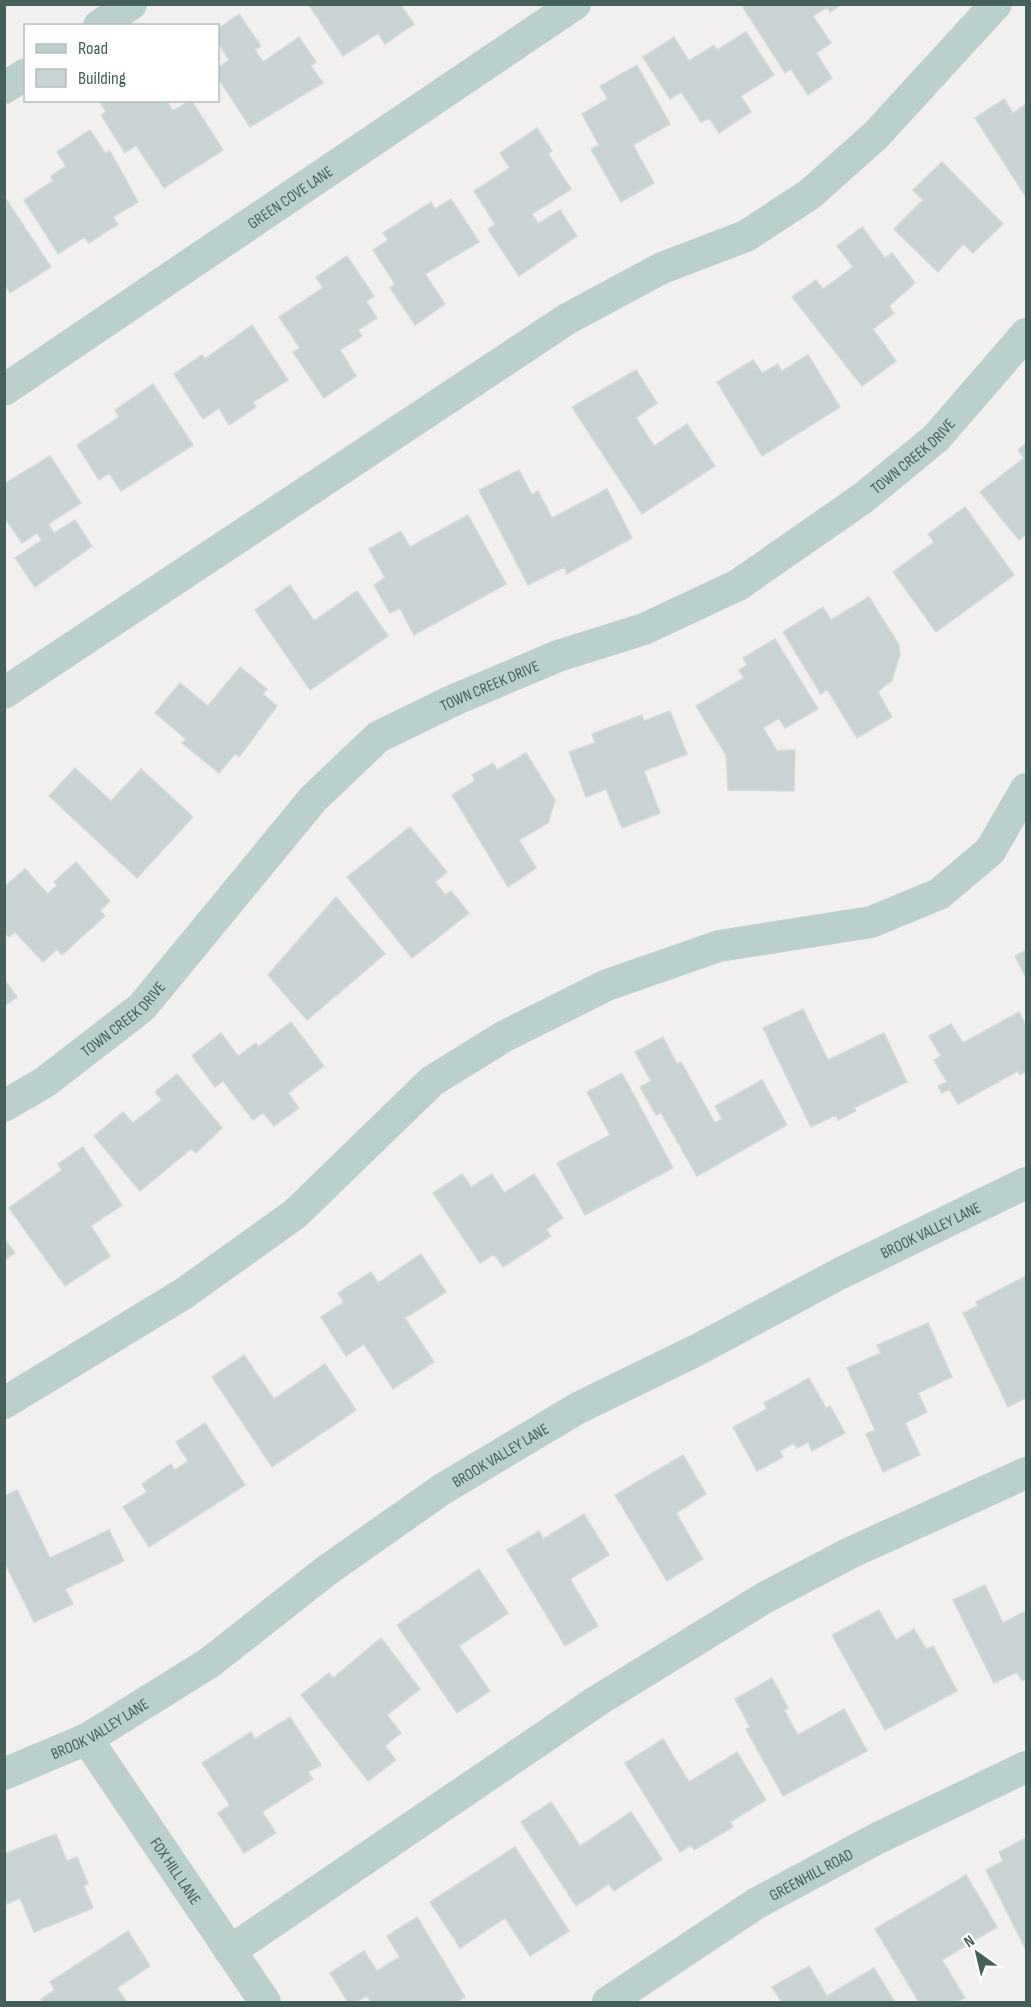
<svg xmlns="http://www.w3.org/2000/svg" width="1031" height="2007" font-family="'Sofia Sans Condensed',sans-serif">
<rect width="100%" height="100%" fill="#f2eff1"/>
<path fill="#cad3d4" stroke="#d2dbdb" stroke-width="1.5" d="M308,4h92l14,20 -29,20 -7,-11 -35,23z
M741,4h101l-12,8 -3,-5 -14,9 18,27 -15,10 16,25 -24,17 -17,-26 -6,4z
M239,14l22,32 -6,4 8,12 36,-25 17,25 -5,4 12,17 -73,44 -32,-49v-10l11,-8 -11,-18v-13z
M746,32l28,43 -33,21 10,16 -32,21 -10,-15 -8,4 -20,-30 -11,7 -27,-42 31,-20 15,24 25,-16 3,5z
M637,65l33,59 -37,21 21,38 -33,19 -30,-53 8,-4 -17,-31 26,-15 -8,-13z
M1004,99l9,14 13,-9v93l-51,-79z
M99,100h67l7,11 18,-11 32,50 -59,38 -28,-43 -11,8 -24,-38 5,-3z
M537,128l15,23 -4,3 23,35 -39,25 6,10 22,-14 17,26 -58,40 -31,-47 7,-5 -21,-33 36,-23 -10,-15z
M90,130l15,23 5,-2 28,51 -25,15 5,7 -29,19 -5,-6 -26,17 -34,-54 29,-19 -2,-5 15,-10 -9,-14z
M942,162l61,62 -30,29 -10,-9 -25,28 -44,-43 29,-29 -10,-10z
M4,196l47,71 -41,26 -6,-9z
M451,199l28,43 -54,32 20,30 -30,21 -25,-37 5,-4 -22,-34 15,-10 -5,-7 48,-31 4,7z
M862,227l23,31 7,-5 23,30 -26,23 5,7 -21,16 23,32 -34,25 -70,-89 24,-17 7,9 30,-22 -16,-21z
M347,256l27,40 -8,5 11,17 -19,12 4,6 -22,14 16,26 -32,22 -31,-46 7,-4 -21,-31 44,-29 -7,-11z
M252,325l36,55 -35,22 3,5 -27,18 -10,-17 -16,11 -29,-45 28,-19 3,4z
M808,355l32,52 -78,49 -45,-74 36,-22 9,13 16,-9 4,7z
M636,370l21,33 -21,15 18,28 33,-22 28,42 -73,48 -70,-107z
M153,384l40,61 -72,46 -12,-18 -10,7 -22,-35 42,-28 -4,-7z
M1026,443v91l-7,6 -39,-48 44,-34 -6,-8z
M50,456l31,47 -33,21 6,9 21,-13 17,26 -57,41 -20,-29 27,-18 -5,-7 -15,10 -18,-26v-33z
M519,470l13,25 6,-4 14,27 55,-29 25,49 -65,36 -3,-7 -36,18 -49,-95z
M965,507l49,68 -78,57 -43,-60 41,-30 -6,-8z
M468,515l38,69 -92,51 -14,-27 -10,5 -16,-28 11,-7 -16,-29 32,-18 9,16z
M290,585l24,36 43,-30 31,45 -78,54 -55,-80z
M869,597l30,48 1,9 -8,26 -14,12 14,25 -35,21 -30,-49 -6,5 -38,-62 40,-25 8,13z
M775,639l43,70 -33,19 -6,-10 -16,10 14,23 18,-1 -1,41 -66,-1 -2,-35 -30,-49 48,-28 -5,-8 8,-5 -4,-7z
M240,667l27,22 -4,5 14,12 -38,51 -4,-3 -16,19 -37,-30 4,-4 -31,-26 25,-30 28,23z
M670,711l17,43 -43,17 16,42 -38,15 -16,-39 -20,8 -17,-45 26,-9 -3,-9 50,-19 2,6z
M526,753l29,47 -7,23 -29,17 17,28 -28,19 -56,-92 23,-14 -3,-6 21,-12 4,7z
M75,768l36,33 30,-32 52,48 -56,61 -88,-82z
M410,827l37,45 -12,10 10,13 6,-4 18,22 -57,45 -65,-81z
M76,862l34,39 -10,10 5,5 -43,39 -5,-6 -14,13 -28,-30 -6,5 -5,-5v-45l21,-18 23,25 9,-9 -3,-3z
M336,897l49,57 -78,66 -39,-45z
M1026,950v28l-11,-22z
M4,979l13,18 -13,9z
M803,1009l25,51 56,-27 23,49 -53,26 2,3 -18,9 -2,-5 -25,12 -48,-99z
M1019,1012l7,13v46l-6,4 -2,-4 -60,33 -9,-15 -7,4 -4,-7 9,-4 -13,-22 7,-4 -12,-20 22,-12 12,19z
M291,1022l33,44 -36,27 11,15 -25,18 -11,-13 -10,7 -30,-39 -8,6 -23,-31 29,-23 17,23 18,-13 2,4z
M663,1037l14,27 4,-2 34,61 7,-4 -7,-13 47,-26 25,45 -90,51 -36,-63 -5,2 -16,-28 11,-6 -16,-29z
M622,1073l51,95 -88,47 -28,-52 53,-28 -23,-43z
M177,1074l45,54 -26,25 -5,-4 -51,42 -46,-55 29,-24 10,11 29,-23 -7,-8z
M83,1147l39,58 -31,21 19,30 -45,30 -56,-78 53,-38 -4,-6z
M462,1174l9,13 21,-13 12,19 30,-19 29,44 -17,11 5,7 -48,31 -9,-13 -14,9 -47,-70z
M4,1238l11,15 -11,7z
M421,1254l25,38 -41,26 29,44 -41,27 -29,-45 -18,12 -25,-39 23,-15 -6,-9 33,-21 7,11z
M1026,1276v122l-18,9 -45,-94 15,-7 -2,-4z
M928,1323l24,54 -34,16 9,19 -22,11 15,32 -37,17 -17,-38 9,-4 -28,-62 34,-15 -4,-8z
M244,1355l30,44 51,-35 31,46 -84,57 -60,-90z
M809,1378l17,30 4,-2 15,27 -33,18 -4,-9 -11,6 -3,-5 -14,8 3,6 -26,14 -24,-44 34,-18 -3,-6z
M205,1423l40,62 -96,62 -26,-40 24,-15 -5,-8 29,-20 4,6 13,-9 -12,-19z
M683,1455l23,39 -30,19 27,46 -36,22 -52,-86z
M17,1490l33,68 59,-28 15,31 -59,28 8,15 -39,18 -30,-61v-65z
M584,1514l25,41 -39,24 28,47 -33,20 -58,-96 32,-19 4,8z
M479,1569l29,44 -49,33 31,45 -33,22 -60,-88z
M985,1585l18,38 23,-12v68l-4,2 -5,-9 -23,11 -41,-83z
M879,1610l17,30 18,-11 12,20 7,-3 24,45 -72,39 -53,-95z
M381,1638l39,51 -33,26 14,18 -16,13 11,14 -28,21 -67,-86 28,-22 4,5z
M772,1678l16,30 -4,2 14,25 46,-26 23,42 -84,45 -37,-67 4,-2 -15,-28z
M290,1717l31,48 -13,7 5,7 -51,33 14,21 -32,20 -26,-40 12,-8 -28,-42 49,-31 4,7z
M663,1739l26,43 48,-30 29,48 -36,22 3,5 -39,23 -3,-5 -11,7 -55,-89z
M551,1802l29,44 51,-34 31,47 -48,32 -5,-7 -33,22 -55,-84z
M56,1834l11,27 10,-4 11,27 -4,2 9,22 -59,24 -14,-34 -16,7v-51z
M1026,1838v112l-40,-80 17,-9 -4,-9z
M515,1847l54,84 -39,25 -25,-38 -45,30 -30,-46z
M966,1875l31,52 -55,33 23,38 -9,4h-37l-44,-73z
M417,1917l48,80 -9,5h-85l-4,-6 -11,6h-8l-18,-29 34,-22 13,20 23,-14 -13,-21z
M128,1931l22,35 -33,22 10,14h-84l-2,-3 14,-9 -5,-8z
M809,1966l18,30 47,-28 21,34h-113l-10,-15z"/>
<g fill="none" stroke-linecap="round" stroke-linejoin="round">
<g stroke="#bbd0cc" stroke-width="32">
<path d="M99,26l32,-22"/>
<path d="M4,88l22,-14"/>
<path id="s1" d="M4,390l571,-386"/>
<path d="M4,693l563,-374 95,-51 84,-32 64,-42 66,-59 120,-131"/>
<path id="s2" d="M4,1106l41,-24 97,-75 171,-208 65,-62 76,-37 104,-44 86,-27 94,-44 125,-87 73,-60 90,-104"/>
<path d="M4,1403l179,-109 112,-80 137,-133 71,-44 104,-52 112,-39 152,-24 68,-28 51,-43 36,-62"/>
<path id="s3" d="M87,1739l178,263"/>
<path id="s4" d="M4,1774l83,-35 122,-76 117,-92 115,-81 137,-82 117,-57 146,-78 185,-90"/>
<path d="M230,1951l367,-250 167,-103 86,-45 176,-80"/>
<path id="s5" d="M608,2002l149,-99 121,-65 148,-71"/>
</g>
</g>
<g text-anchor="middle" stroke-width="4.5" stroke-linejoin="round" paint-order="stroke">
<g font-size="16" fill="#455f5b" stroke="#fff">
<text dy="6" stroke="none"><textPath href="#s1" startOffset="345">GREEN COVE LANE</textPath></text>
<text dy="6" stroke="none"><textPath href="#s2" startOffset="1138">TOWN CREEK DRIVE</textPath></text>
<text dy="6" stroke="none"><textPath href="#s2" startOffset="652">TOWN CREEK DRIVE</textPath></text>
<text dy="6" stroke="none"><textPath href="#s2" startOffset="148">TOWN CREEK DRIVE</textPath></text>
<text dy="6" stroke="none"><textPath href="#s4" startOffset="1078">BROOK VALLEY LANE</textPath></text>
<text dy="6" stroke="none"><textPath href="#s4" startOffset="592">BROOK VALLEY LANE</textPath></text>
<text dy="6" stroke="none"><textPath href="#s4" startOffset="106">BROOK VALLEY LANE</textPath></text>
<text dy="6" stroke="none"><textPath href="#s3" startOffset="159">FOX HILL LANE</textPath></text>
<text dy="6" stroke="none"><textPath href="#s5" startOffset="240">GREENHILL ROAD</textPath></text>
</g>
</g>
<rect width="1031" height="2007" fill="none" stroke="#455f5b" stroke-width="12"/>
<rect x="24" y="24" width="195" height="78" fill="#ffffff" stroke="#b5bfbd" stroke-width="1.5"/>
<rect x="36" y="44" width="30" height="9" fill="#bbd0cc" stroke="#b5bfbd" stroke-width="1.5"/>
<text x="78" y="54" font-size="18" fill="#455f5b">Road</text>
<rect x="36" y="69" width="30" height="18" fill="#cad3d4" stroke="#b5bfbd" stroke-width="1.5"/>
<text x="78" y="84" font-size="18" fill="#455f5b">Building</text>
<g transform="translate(977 1953) rotate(326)" stroke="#ffffff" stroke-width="4.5" paint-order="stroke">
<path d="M0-4.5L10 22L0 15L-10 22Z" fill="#455f5b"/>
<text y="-9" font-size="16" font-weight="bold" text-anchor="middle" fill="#455f5b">N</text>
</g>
</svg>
